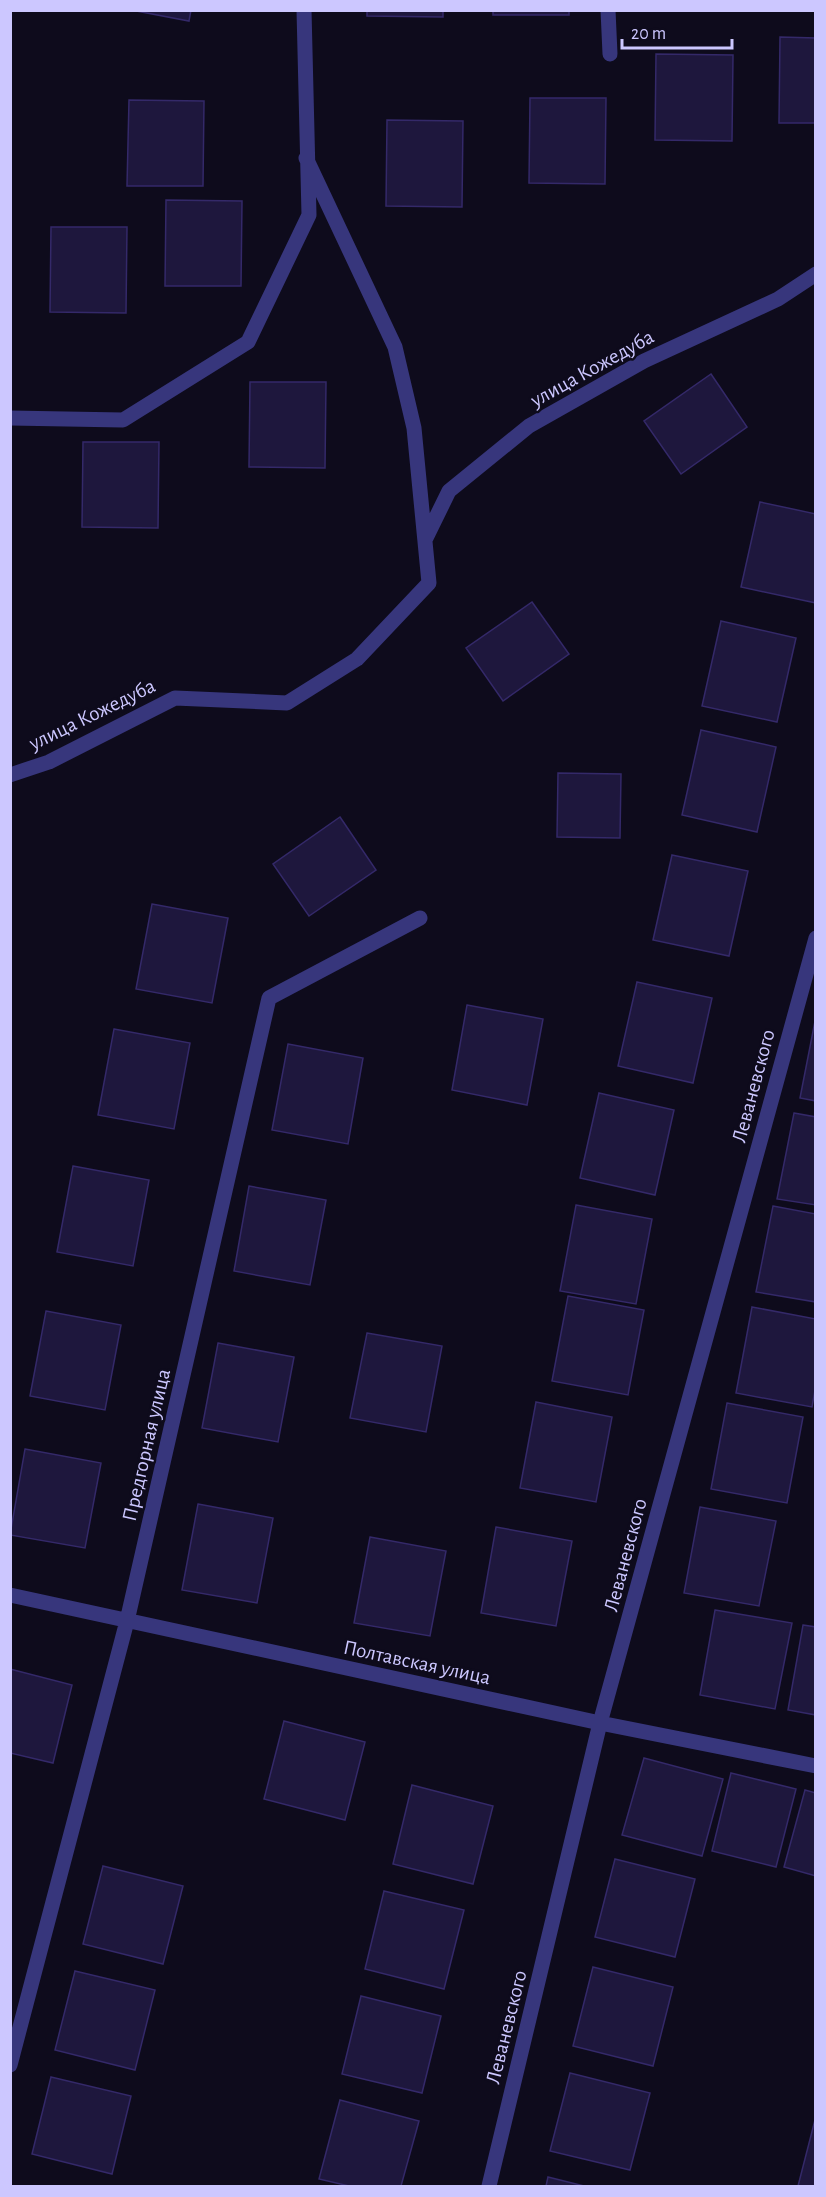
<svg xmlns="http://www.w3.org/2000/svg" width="826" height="2197" font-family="'Alegreya Sans',sans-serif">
<rect width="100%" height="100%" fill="#0e0b1c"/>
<path fill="#1e173d" stroke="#342969" stroke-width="1.5" d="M131,10h60l-2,11z
M367,10h76v7l-76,-1z
M493,10h76v5h-76z
M780,37l36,1v85h-37z
M656,54l77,1 -1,86 -77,-1z
M530,98h76l-1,86 -76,-1z
M129,100l75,1 -1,85h-76z
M387,120l76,1 -1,86 -76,-1z
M166,200l76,1 -1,85h-76z
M51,227h76l-1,86 -76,-1z
M711,374l36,53 -66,47 -37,-53z
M250,382h76l-1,86 -76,-1z
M83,442h76l-1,86 -76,-1z
M760,502l56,12v89l-75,-16z
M532,602l37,52 -66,47 -37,-53z
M721,621l75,17 -19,84 -75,-16z
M701,730l75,17 -19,85 -75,-17z
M558,773l63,1 -1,64 -63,-1z
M340,817l36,53 -67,46 -36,-52z
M672,855l76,16 -19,85 -76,-16z
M152,904l76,14 -16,85 -76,-14z
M637,982l75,16 -19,85 -75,-17z
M467,1005l76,14 -16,86 -75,-15z
M816,1016v85l-16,-3z
M114,1029l76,14 -16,86 -76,-14z
M288,1044l75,14 -15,86 -76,-14z
M599,1093l75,17 -19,85 -75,-17z
M794,1113l22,4v88l-39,-6z
M73,1166l76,14 -16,86 -76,-14z
M249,1186l77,14 -16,85 -76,-14z
M576,1205l76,14 -16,85 -76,-13z
M773,1206l43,8v88l-60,-10z
M568,1296l76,14 -16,85 -76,-14z
M752,1307l64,12v66l-4,22 -76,-14z
M46,1311l75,14 -16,85 -75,-14z
M367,1333l75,13 -16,86 -76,-14z
M218,1343l76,14 -16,85 -76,-14z
M536,1402l76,15 -16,85 -76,-14z
M727,1403l76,14 -16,86 -76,-14z
M25,1449l76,14 -16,85 -75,-13z
M198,1504l75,14 -16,85 -75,-13z
M700,1507l76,14 -17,85 -75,-13z
M496,1527l76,14 -16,85 -75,-13z
M370,1537l76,14 -16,85 -76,-13z
M715,1610l77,13 -17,86 -75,-14z
M803,1625l13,2v88l-28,-5z
M10,1669l62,16 -19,78 -43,-10z
M284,1721l81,21 -20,78 -81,-21z
M644,1758l79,21 -21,77 -80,-21z
M731,1773l65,16 -20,78 -64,-16z
M412,1785l81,21 -20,78 -80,-20z
M805,1790l11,3v83l-32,-9z
M615,1859l80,20 -20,78 -80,-20z
M103,1866l80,20 -20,78 -80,-20z
M384,1891l80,19 -20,79 -79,-20z
M593,1967l80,20 -20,79 -80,-20z
M75,1971l80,19 -20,80 -80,-20z
M361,1996l80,20 -19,77 -80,-19z
M570,2073l80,20 -20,77 -80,-19z
M51,2077l80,19 -19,78 -80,-20z
M340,2100l79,21 -18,65h-52l-30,-7z
M816,2116v70h-18z
M548,2177l36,9h-38z"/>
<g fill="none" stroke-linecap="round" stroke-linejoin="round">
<path stroke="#37367c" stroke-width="15" d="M608,10l2,44"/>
<path stroke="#37367c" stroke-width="15" d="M10,418l113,2 125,-78 61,-127 -5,-205
M426,538l23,-47 80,-65 115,-65 134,-62 38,-25
M10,775l39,-13 126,-64 112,5 70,-44 72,-76 -15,-155 -19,-81 -89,-189
M10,1595l590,128 216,43
M10,2065l117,-444 142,-623 151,-80
M489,2186l111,-463 216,-785"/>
</g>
<g text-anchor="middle" stroke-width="5" stroke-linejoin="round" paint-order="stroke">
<g font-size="21" fill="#ccc7ff" stroke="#0e0b1c">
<text transform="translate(592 368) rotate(-29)" y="7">улица Кожедуба</text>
<text transform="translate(92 714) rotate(-26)" y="7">улица Кожедуба</text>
<text transform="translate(753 1086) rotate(-75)" y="7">Леваневского</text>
<text transform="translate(146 1445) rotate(-77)" y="7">Предгорная улица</text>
<text transform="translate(625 1555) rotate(-75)" y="7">Леваневского</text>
<text transform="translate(417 1662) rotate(12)" y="7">Полтавская улица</text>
<text transform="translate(506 2027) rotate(-76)" y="7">Леваневского</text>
</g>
</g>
<rect width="826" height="2197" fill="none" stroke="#ccc7ff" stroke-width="24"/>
<path d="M622 39v9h110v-9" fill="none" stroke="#ccc7ff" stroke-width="3"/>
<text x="631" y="39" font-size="18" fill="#ccc7ff" stroke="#0e0b1c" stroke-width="4.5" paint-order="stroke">20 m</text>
</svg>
